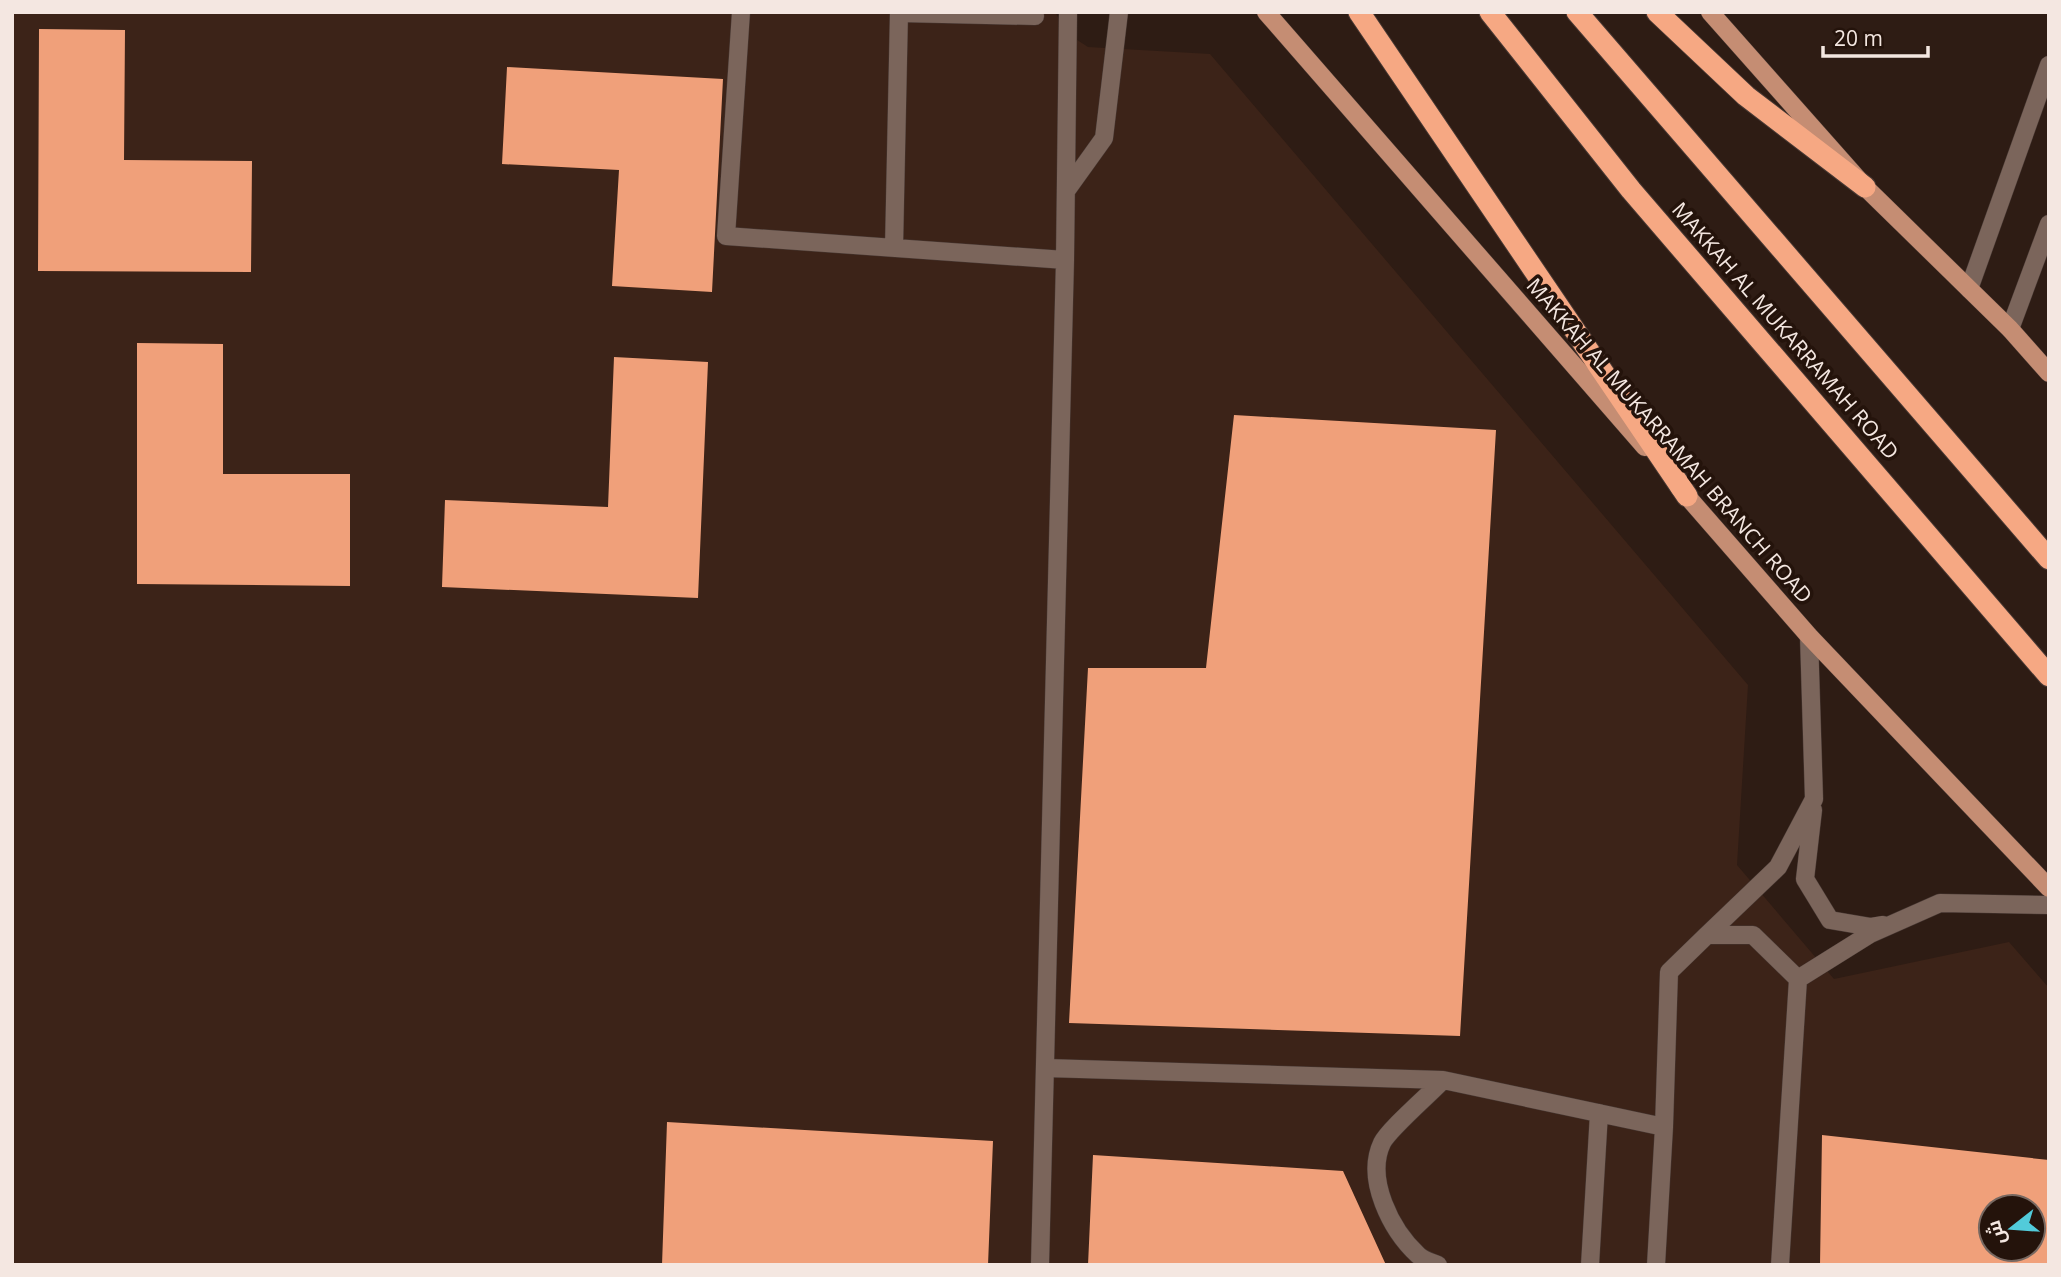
<svg xmlns="http://www.w3.org/2000/svg" width="2061" height="1277" font-family="'Open Sans',Cairo,sans-serif">
<rect width="100%" height="100%" fill="#2e1c14"/>
<path fill="#3c2318" fill-rule="evenodd" d="M12,12h1043l13,22 20,13 122,7 538,631 -11,180 97,114 175,-37 40,46v277h-2037zM1991,1207h42v42h-42z"/>
<path fill="#f0a07a" fill-rule="evenodd" d="M39,29l86,1 -1,130 128,1 -1,111 -213,-1z
M507,67l216,12 -11,213 -100,-6 7,-116 -117,-6z
M137,343l86,1v130h127v112l-213,-2z
M614,357l94,5 -10,236 -256,-11 3,-87 163,7z
M1234,415l262,15 -36,606 -391,-13 19,-355h118z
M667,1122l326,19 -5,124h-326z
M1822,1135l227,25v105h-229zM1991,1207h42v42h-42z
M1093,1155l250,16 43,94h-298z"/>
<g fill="none" stroke-linecap="round" stroke-linejoin="round">
<defs>
<path id="lane" d="M741,12l-15,224 339,24
M899,13l136,3
M1066,191l38,-53 15,-126
M894,248l5,-236
M1813,810l-8,69 25,41 41,7 12,-2
M1707,935l71,-68 36,-68 -5,-163
M1798,979l72,-45 70,-31 109,2
M1046,1068l397,12 221,47
M1040,1265l25,-1005 3,-248
M1438,1265c-7,-3 -15,-5 -20,-10 -27,-25 -53,-76 -36,-112 7,-14 48,-49 61,-63
M1590,1265l9,-152
M1656,1265l8,-138 5,-155 38,-37h46l45,44 -18,286"/>
<path id="street" d="M1969,289l80,-224
M2010,329l39,-105"/>
<path id="primary" d="M1266,12l379,435
M1710,12l155,175 145,142 39,44
M1679,487l130,149 240,252"/>
<path id="highway" d="M1359,12l328,484
M1490,12l141,178 418,486
M1577,12l472,547
M1657,12l89,84 119,91"/>
</defs>
<use href="#lane" stroke="#473833" stroke-width="19"/>
<use href="#street" stroke="#473833" stroke-width="19"/>
<use href="#primary" stroke="#473833" stroke-width="19"/>
<use href="#highway" stroke="#473833" stroke-width="23"/>
<use href="#lane" stroke="#7b655b" stroke-width="18"/>
<use href="#street" stroke="#7b655b" stroke-width="18"/>
<use href="#primary" stroke="#c58d73" stroke-width="18"/>
<use href="#highway" stroke="#f6a883" stroke-width="21"/>
</g>
<g text-anchor="middle" stroke-width="7" stroke-linejoin="round" paint-order="stroke">
<g font-size="21" fill="#f4e7e1" stroke="#24130b">
<text transform="translate(1785 331) rotate(49)" y="7">MAKKAH AL MUKARRAMAH ROAD</text>
<text transform="translate(1669 441) rotate(49)" y="7">MAKKAH AL MUKARRAMAH BRANCH ROAD</text>
</g>
</g>
<rect width="2061" height="1277" fill="none" stroke="#f4e7e1" stroke-width="28"/>
<g transform="translate(2012 1228) rotate(253)"><circle r="33" fill="#24130b" stroke="#776861" stroke-width="2"/>
<path d="M0-5L12 26L0 18L-12 26Z" fill="#52cbda"/>
<text y="-10" font-size="19" font-weight="bold" text-anchor="middle" fill="#f4e7e1">ش</text>
</g>
<path d="M1823 46v10h105v-10" fill="none" stroke="#f4e7e1" stroke-width="3.5"/>
<text x="1834" y="46" font-size="21" fill="#f4e7e1" stroke="#24130b" stroke-width="5" paint-order="stroke">20 m</text>
</svg>
